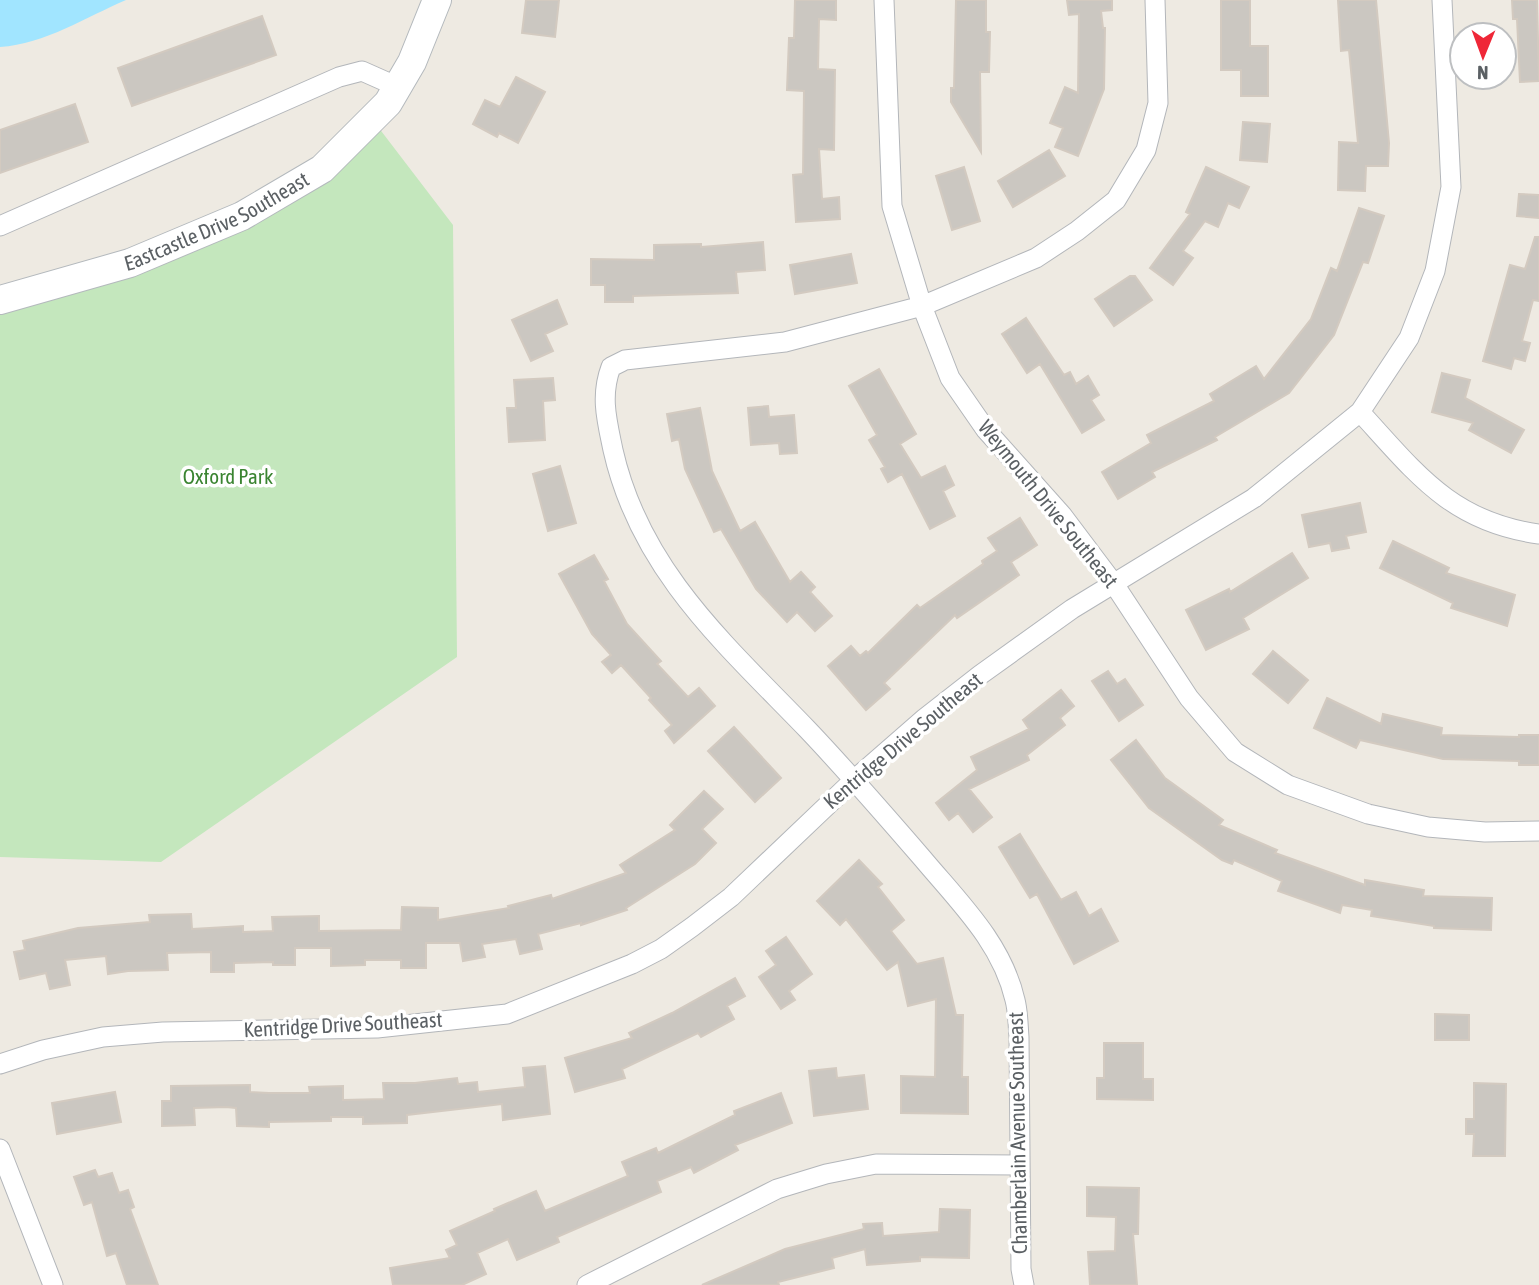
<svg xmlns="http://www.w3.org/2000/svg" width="1539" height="1285" font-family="'Asap Condensed',sans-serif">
<rect width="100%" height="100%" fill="#eeeae2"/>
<path fill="#c4e7bd" d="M372,119l81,106 4,432 -296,205 -161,-5v-560l242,-81z"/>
<path fill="#a1e5ff" d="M0,0h126c-40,17 -81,44 -126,47z"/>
<path fill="#cbc7c1" stroke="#d3cac0" stroke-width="2" d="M526,0h33l-4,37 -33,-4z
M795,0h41v20l-17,-1 -1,50 17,1 -1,80 -15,-1 3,50 17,-2 1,22 -44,3 -3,-47 10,-1 1,-83 -17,-1 2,-52h5z
M956,0h30v32h4l-1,40h-9l1,80 -30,-50v-14h3z
M1067,0h45v10l-11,1 2,17h2l-1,61 -26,67 -23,-9 8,-19 -13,-5 15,-36 13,6 1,-79 -10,1z
M1221,0h29v46h18v50h-27v-26h-20z
M1338,0h38l13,143 -1,23h-22l-1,25 -27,-1 1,-48 19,1 -9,-93 -8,1z
M1512,0h25l2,81 -19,1 -3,-63h-4z
M262,16l14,39 -144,51 -14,-38z
M516,77l29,15 -27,51 -19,-10 -2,4 -24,-13 12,-24 15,7z
M75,104l13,38 -88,31v-43z
M1243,122l27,2 -3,38 -27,-2z
M1049,150l16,26 -52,31 -15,-26z
M964,167l16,54 -28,9 -16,-54z
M1206,167l43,20 -10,21 -11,-5 -10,24 -13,-6 -22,30 10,7 -20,27 -23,-17 40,-54 -4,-2z
M1519,194l20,1v23l-22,-2z
M1359,208l25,8 -16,47 -5,-1 -29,73 -45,58 -74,44 2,3 -65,32 3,5 -37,22 -16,-27 49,-29 -4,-8 67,-34 -4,-7 46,-28 8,13 47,-60 20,-51 6,3z
M1535,237h4v64l-6,-1 -11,41 8,2 -5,18 -11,-3 -3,11 -28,-8 27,-96 15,4z
M763,242l2,28 -29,2 2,21 -105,3v6h-28v-17h-14v-26l63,1v-15l47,-1v3z
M851,254l6,29 -62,11 -5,-29z
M1130,276h5l17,24 -38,26 -19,-27z
M557,300l10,24 -22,10 8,17 -22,10 -19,-41z
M1026,318l38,57 6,-3 6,12 12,-8 11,19 -8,5 13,20 -22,13 -42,-69 -13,9 -25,-39z
M879,369l37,65 -16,10 21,34 24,-12 9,19 -11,6 12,25 -25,13 -28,-55 -14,8 -7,-13 4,-2 -16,-27 8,-5 -28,-49z
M1442,373l28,7 -5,18 59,32 -13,23 -42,-23 4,-7 -41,-11z
M553,378l2,22 -12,1 2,39 -36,2 -2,-34h9l-2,-28z
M768,406l1,11 25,-2 3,38 -17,1 -1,-11 -28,2 -3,-37z
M700,408l12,63 28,60 15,-9 35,60 11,-10 14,15 -5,5 22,24 -17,15 -18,-19 -10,10 -31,-33 -35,-60 -7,3 -29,-63 -6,-30 -7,2 -5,-27z
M560,466l16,57 -28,8 -15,-57z
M1360,503l6,29 -20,4 3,12 -17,3 -2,-8 -21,4 -7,-32z
M1020,518l17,27 -26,17 8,13 -62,43 -2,-3 -71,68 6,6 -24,21 -38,-44 23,-20 9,10 6,-5 2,2 49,-48 3,3 63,-44 -1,-3 15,-10 -9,-13z
M1393,541l56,27 -3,5 69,22 -8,31 -56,-18 2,-5 -73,-35z
M1292,553l16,25 -65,40 6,11 -43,21 -20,-40 43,-21 1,3z
M594,555l14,24 -4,2 23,43 34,37 -4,3 31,33 11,-9 16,18 -41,37 -9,-12 7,-6 -23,-25 2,-2 -30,-33 -9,8 -10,-11 9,-7 -19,-21 -33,-60z
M1273,651l35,29 -20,23 -35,-29z
M1108,671l9,13 8,-5 18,26 -24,16 -27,-40z
M1061,690l13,16 -14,12 5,7 -38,30 2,5 -60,29 23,28 -19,15 -15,-19 -9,7 -13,-17 41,-33 -6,-13 58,-28 -6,-9z
M1327,698l54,26 2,-10 59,14 -1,7 78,2v-2h20v30h-20v-4l-76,-2 -83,-19 -4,8 -42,-20z
M734,727l47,51 -26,24 -47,-51z
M1136,740l29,38 58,42 -4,5 58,25 -2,3 90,32v-5l59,10 -1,6 69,2 -1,32 -57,-2v-2l-63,-10 1,-6 -30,-5 -2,8 -62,-22 4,-10 -48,-21 -2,4 -10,-4 -73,-52 -38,-48z
M704,791l19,18 -21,20 14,14 -21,21 -69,44 1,2 -46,15v-2l-43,11 4,15 -22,5 -4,-15 -34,5 3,13 -22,4 -3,-18h-34v25h-25v-8h-36v5l-34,1v-18h-36v17h-22v-3l-39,1v9h-23v-20l-44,1 1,17 -40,1 -20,3 -2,-18 -41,4 5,25 -20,4 -4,-16 -26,6 -6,-27 11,-2 -2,-9 55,-13 72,-6 -1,-7 42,-1 1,15 51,-3v6l30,-1 -1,-14 47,-1v15l82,-1 1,-23 36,1v12l71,-12 -1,-2 43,-11 1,4 74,-26 -6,-8 55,-35 -5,-5z
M1020,834l41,66 15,-8 13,24 12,-7 17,32 -44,23 -37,-70 -7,4 -31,-51z
M859,860l23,24 -4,3 26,33 -13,11 26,33 26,-6 13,57h7l-1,62h6v37l-67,-1v-37l34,1 1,-78 -28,7 -10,-44 -11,8 -41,-51 -6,6 -23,-24z
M786,937l26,37 -23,17 6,9 -14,9 -22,-32 17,-12 -10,-14z
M735,978l10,18 -18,10 7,13 -33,18 -3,-4 -76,36 3,9 -50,14 -10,-34 67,-20 -3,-5 43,-20z
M1435,1014l34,1v25h-34z
M1104,1043h39v36h10v21l-56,-1v-21h7z
M545,1066l5,48 -47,6 -1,-16 -95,11v8l-44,1v-7h-32v4l-62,1v5l-32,-1 -1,-18 -10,-1 -32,1 1,17 -33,1v-25h9v-15l79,-1v7l19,1h41l-1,-6 34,-1v14l41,-1 -1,-16h32l42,-5 1,6 19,-2 1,10 47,-5 -2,-19z
M836,1068l1,10 27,-3 4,34 -54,7 -5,-45z
M1474,1083l32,1 -1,72h-32l1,-22h-8v-15h8z
M115,1092l6,30 -64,12 -5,-31z
M781,1093l11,30 -57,22 3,5 -44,23 -3,-6 -34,14 4,11 -104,45 2,5 -42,18 -9,-21 -31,14 9,21 -24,11h-69l-3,-17 60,-10 -4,-8 11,-5 -7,-14 45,-20 -1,-2 42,-18 9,20 83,-35 -6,-14 34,-14 2,5 77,-38 -1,-4z
M95,1170l3,7 14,-4 7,20 9,-3 6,17 -4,2 28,76h-31l-11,-32 -9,3 -15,-54 -8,3 -10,-28z
M1087,1187l52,1 -1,46h-5l4,51h-47l-2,-33 27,-1 1,-34 -29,-1z
M940,1209l30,1 -1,48 -49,-1v4l-53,4 -2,-16 -33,9 2,10 -56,14 1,3h-77l83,-36 79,-20 -1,-5 19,-1 1,13 56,-4z"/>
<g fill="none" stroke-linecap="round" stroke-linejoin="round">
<defs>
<path id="street" d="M884,0l8,206 30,100 28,72 36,52 76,85 52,69 75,114 46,54 53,33 80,29 60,13 57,5 54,-1
M0,226l339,-149 23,-6 36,16
M1360,412c56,61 91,110 179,122
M0,1064l43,-14 60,-13 60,-5 214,-4 130,-14 125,-50 29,-15 31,-22 39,-30 124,-118 70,-61 55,-43 92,-66 182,-111 106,-86 49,-74 26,-67 16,-84 -9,-187
M0,1149l53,136
M587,1285l190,-96 49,-15 50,-10 143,1
M1024,1285l-3,-16 -2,-232c-1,-12 -1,-26 -4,-37 -13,-57 -56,-98 -92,-141 -38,-44 -76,-88 -116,-130 -82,-85 -167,-159 -194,-279 -6,-29 -13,-54 -2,-83l14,-7 160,-18 137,-36 114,-48 41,-27 39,-31 30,-50 12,-47 -3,-103"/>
<g id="secondary">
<path id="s1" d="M0,300l130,-37 112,-47 80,-47 66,-66 24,-41 25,-62"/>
</g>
</defs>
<use href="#street" stroke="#b3b6ba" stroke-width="21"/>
<use href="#secondary" stroke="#b4b9bd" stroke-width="30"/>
<use href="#street" stroke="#fff" stroke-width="19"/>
<use href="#secondary" stroke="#fff" stroke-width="28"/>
</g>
<g text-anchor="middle" stroke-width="7" stroke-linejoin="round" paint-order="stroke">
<g font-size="21" fill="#5b6064" stroke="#fff">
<text dy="7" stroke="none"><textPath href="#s1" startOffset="231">Eastcastle Drive Southeast</textPath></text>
<text transform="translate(1048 504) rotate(51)" y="7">Weymouth Drive Southeast</text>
<text transform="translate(903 741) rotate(-40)" y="7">Kentridge Drive Southeast</text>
<text transform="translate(343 1025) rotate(-3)" y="7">Kentridge Drive Southeast</text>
<text transform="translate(1018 1133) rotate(-91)" y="7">Chamberlain Avenue Southeast</text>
</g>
<g font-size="21" fill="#3a8431" stroke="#fff">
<text x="228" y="484">Oxford Park</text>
</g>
</g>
<g transform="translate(1483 56) rotate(181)"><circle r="33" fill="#ffffff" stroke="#bdbfc1" stroke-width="2"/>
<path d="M0-5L12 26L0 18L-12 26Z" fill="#ef2737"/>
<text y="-10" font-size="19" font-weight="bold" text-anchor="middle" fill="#5b6064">N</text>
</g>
</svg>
